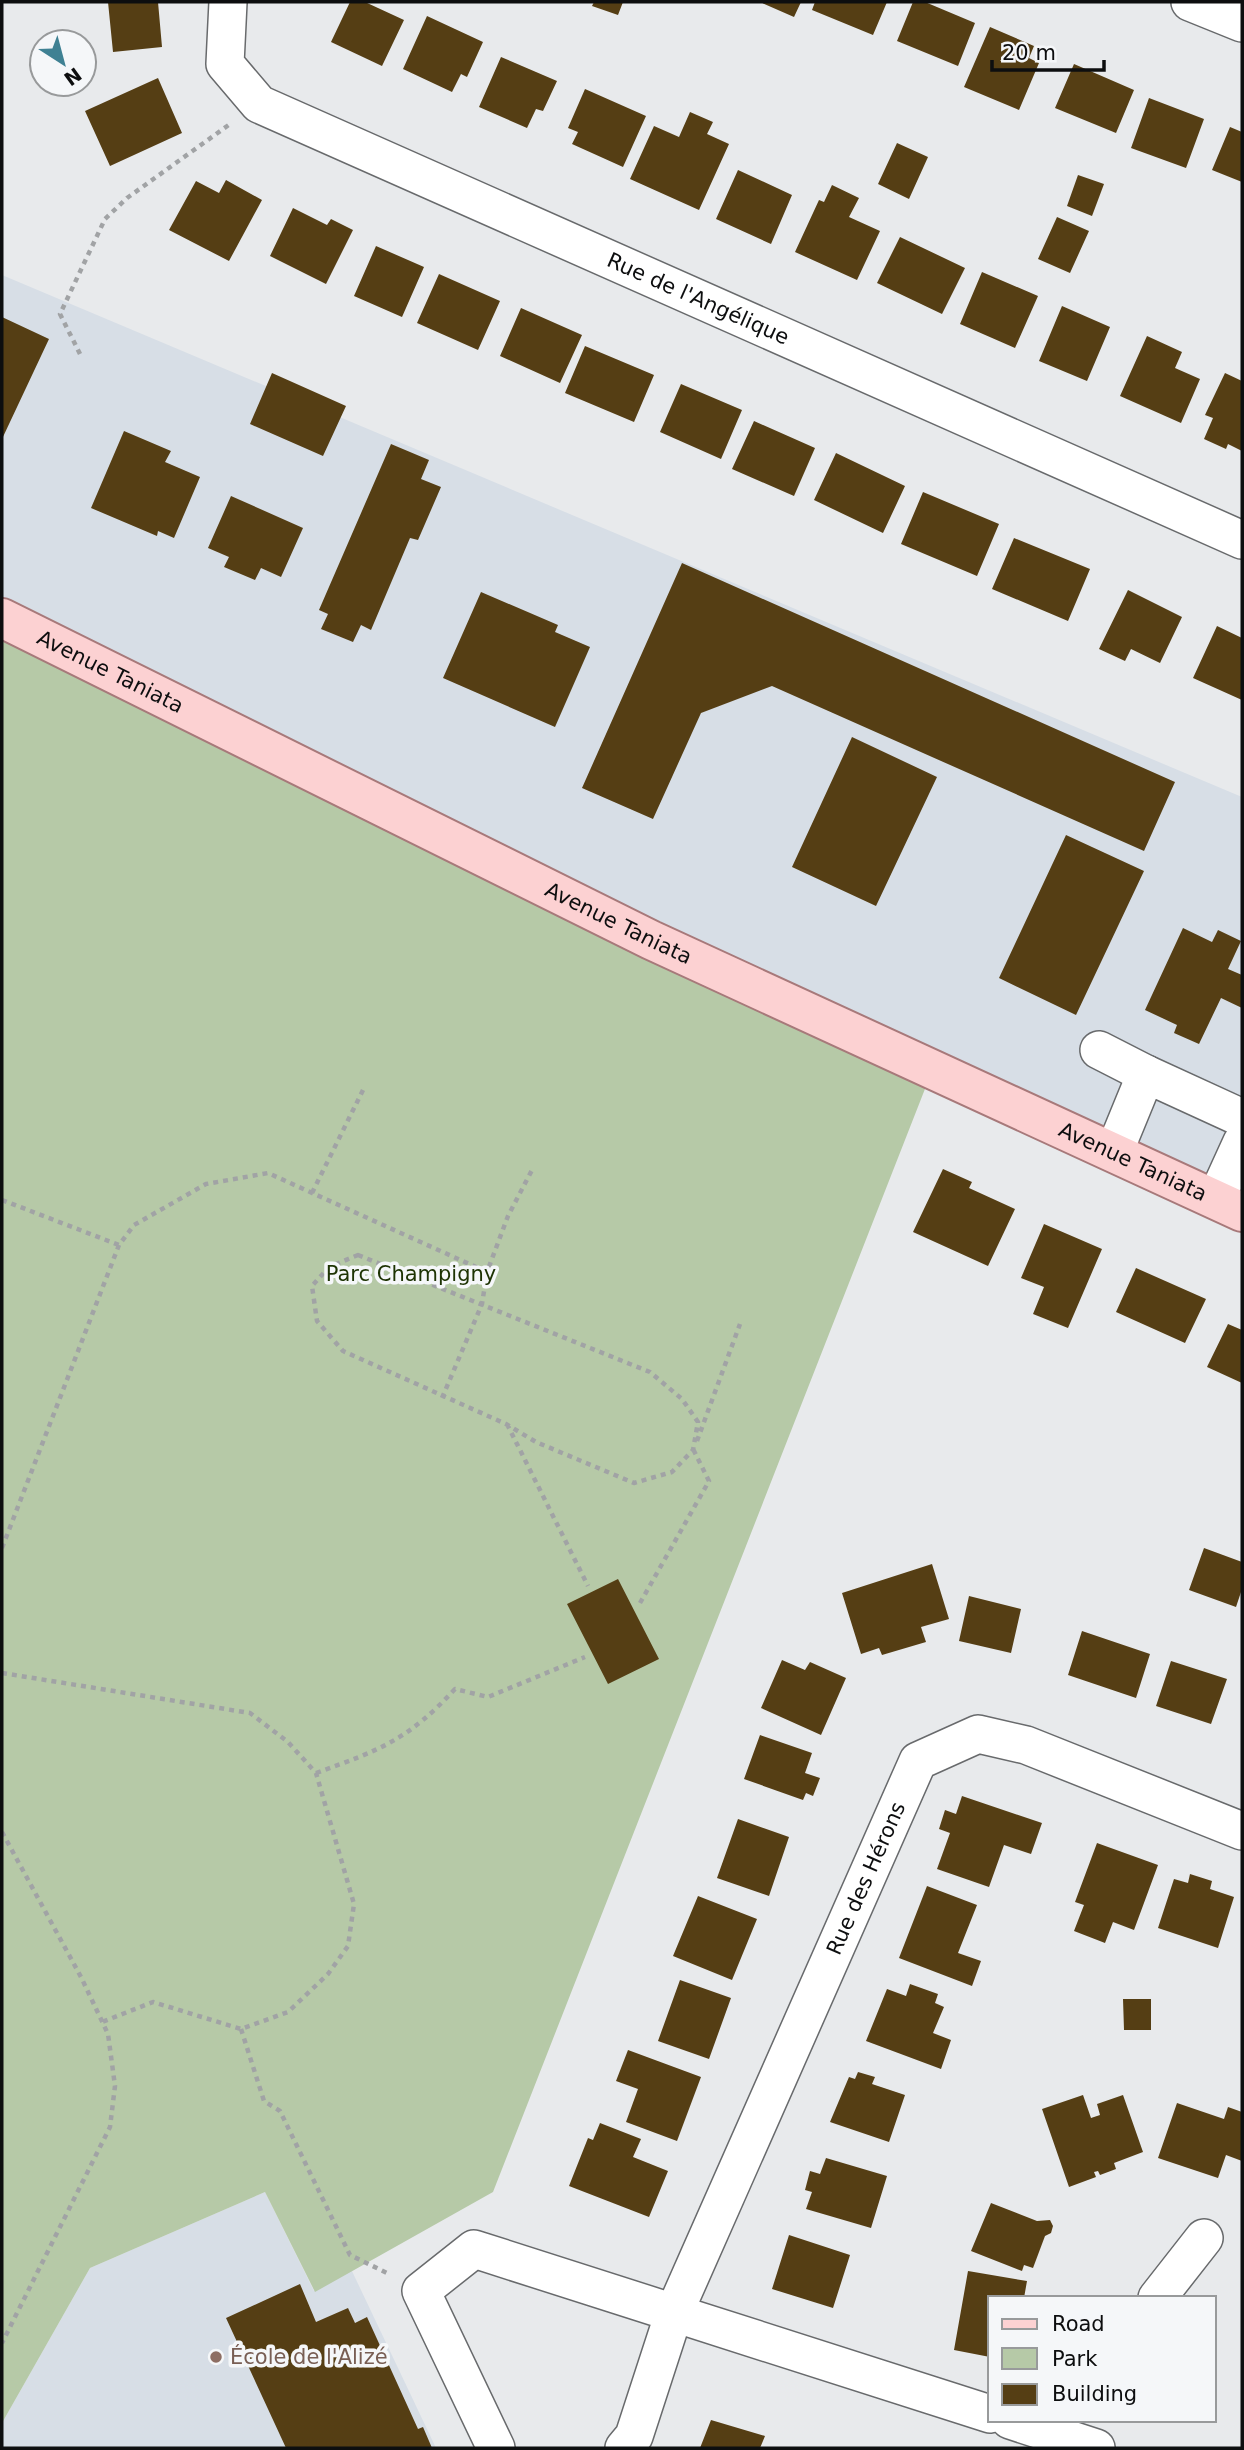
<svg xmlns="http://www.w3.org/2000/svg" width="1244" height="2450" font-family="'DejaVu Sans',sans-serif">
<rect width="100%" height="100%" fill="#e8eaec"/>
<path fill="#d7dee6" d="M2,275l1240,522v404l-1240,-583z
M265,2192l49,99 37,-22 85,179h-434v-25l88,-155z"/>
<path fill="#b6c9a7" d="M2,620l930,451 -439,1121 -178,100 -50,-100 -175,76 -88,155z"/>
<path fill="#553e14" d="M108,2h50l4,45 -49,5z
M350,2h15l39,18 -22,46 -51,-24z
M594,2h29l-5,13 -26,-9z
M760,2h41l-7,15z
M815,2h72l-14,33 -61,-25z
M913,2h12l50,21 -17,43 -61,-25z
M427,16l56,26 -16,35 -6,-3 -9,18 -49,-23z
M990,27l44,19 -5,12 10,5 -20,47 -55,-23z
M501,57l56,24 -14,30 -7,-2 -9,19 -48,-21z
M1074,64l60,26 -18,43 -61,-25z
M158,78l24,55 -72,33 -25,-55z
M585,89l61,27 -23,51 -51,-23 6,-12 -10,-4z
M1149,98l55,21 -18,49 -55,-20z
M690,112l23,10 -6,12 22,10 -30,66 -69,-31 24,-53 25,11z
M1230,127l12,5v50l-30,-12z
M897,143l31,14 -19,42 -31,-15z
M738,170l54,25 -21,49 -55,-25z
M1078,175l26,9 -12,32 -25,-10z
M226,180l36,20 -33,61 -60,-31 27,-49 23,12z
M832,185l27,13 -10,19 31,14 -23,49 -62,-28 24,-52 5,2z
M293,208l34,17 4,-6 22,11 -27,54 -56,-28z
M1057,217l32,14 -19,42 -32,-14z
M900,237l65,31 -23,46 -65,-31z
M376,246l48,21 -22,50 -48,-21z
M982,272l56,24 -23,52 -55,-24z
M439,274l61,27 -22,49 -61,-27z
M1062,306l48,21 -23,54 -48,-20z
M521,308l61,27 -22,48 -60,-27z
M2,317l47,22 -47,100z
M1147,336l35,16 -7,16 25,11 -19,44 -61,-27z
M585,346l69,29 -20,47 -69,-29z
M272,373l74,33 -23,50 -73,-32z
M1225,373l17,8v70l-14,-7 -2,5 -22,-10 9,-21 -8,-3z
M681,384l61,26 -21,49 -61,-27z
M754,421l61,27 -21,48 -62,-27z
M124,431l47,20 -6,11 35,15 -26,61 -16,-7 -1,5 -66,-28z
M391,444l38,16 -8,19 20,8 -23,53 -8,-2 -39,92 -10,-5 -8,17 -32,-13 7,-15 -9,-4z
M836,453l69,33 -22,47 -69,-33z
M923,492l76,32 -22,52 -76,-32z
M231,496l72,32 -22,49 -20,-9 -6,12 -31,-13 5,-10 -21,-9z
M1014,538l76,31 -22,52 -76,-32z
M682,563l493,219 -31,69 -372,-165 -71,27 -48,106 -71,-31z
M1128,590l54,27 -22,46 -29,-14 -6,12 -26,-12z
M481,592l77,33 -3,7 35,15 -35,80 -112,-49z
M1217,626l25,12v62l-49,-22z
M852,737l85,40 -61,129 -84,-39z
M1066,835l78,36 -68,144 -77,-37z
M1183,928l29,14 6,-12 23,11 -13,28 14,6v33l-21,-10 -22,46 -25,-11 3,-8 -32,-15z
M943,1169l29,13 -3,6 46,21 -27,57 -75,-34z
M1044,1224l58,25 -34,79 -35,-14 11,-27 -23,-9z
M1136,1268l70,31 -21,44 -69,-31z
M1228,1324l14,6v53l-35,-16z
M1204,1548l38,14v27l-6,18 -47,-17z
M932,1564l17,55 -28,8 5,15 -44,13 -3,-7 -18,6 -19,-61z
M618,1579l41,80 -51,25 -41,-80z
M969,1596l52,13 -10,44 -52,-12z
M1082,1631l68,23 -14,44 -68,-23z
M782,1660l23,10 5,-8 36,16 -25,57 -60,-27z
M1171,1661l56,18 -16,45 -55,-18z
M760,1735l52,18 -7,20 15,5 -7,18 -7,-3 -3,7 -59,-21z
M962,1796l80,27 -11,31 -27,-9 -15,42 -52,-18 13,-36 -11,-4 6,-19 11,4z
M738,1819l51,18 -20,59 -52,-18z
M1097,1843l61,22 -24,65 -21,-8 -8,21 -31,-12 10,-26 -9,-3z
M1190,1874l22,7 -2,8 24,8 -16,51 -60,-20 16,-49 14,4z
M927,1886l50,19 -19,48 23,8 -9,25 -73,-28z
M698,1896l59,23 -25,61 -59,-24z
M680,1980l51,18 -22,61 -51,-18z
M910,1984l28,10 -3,9 9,4 -11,26 18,7 -10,29 -75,-28 21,-52 19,7z
M1123,1999h28v31h-27z
M628,2050l73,27 -24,64 -51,-19 12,-33 -22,-8z
M858,2072l17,5 -3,7 33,11 -16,47 -59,-20 19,-45 6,2z
M1083,2095l8,23 9,-3 -3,-11 26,-9 20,57 -29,11 2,6 -16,6 -2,-4 -4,1 2,5 -27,10 -27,-78z
M1177,2103l47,16 4,-12 14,5v49l-16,-6 -8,23 -60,-20z
M600,2123l41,16 -8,18 35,14 -19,46 -80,-31 19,-48 5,2z
M826,2158l61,18 -16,52 -65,-19 6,-17 -7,-2 5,-19 10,3z
M991,2203l46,18 13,-1 3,6 -2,7 -6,3 -12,32 -9,-3 -2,6 -51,-20z
M789,2235l61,20 -17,53 -61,-19z
M968,2271l59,10 -3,17h-34v59l-36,-7z
M300,2284l16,38 32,-14 7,15 12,-6 51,112 5,-2 9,21h-146l-60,-130z
M711,2420l54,16 -5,12h-60z"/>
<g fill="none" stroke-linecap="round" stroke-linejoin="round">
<defs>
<g id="minor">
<path id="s1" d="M228,2l-3,62 34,40 983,436"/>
<path d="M1190,2l52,21"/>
<path d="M1099,1050l47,24"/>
<path d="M1114,1152l32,-78 96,44"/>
<path d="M1216,1199l26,-57"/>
<path d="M1157,2298l47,-60"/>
<path id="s2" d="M990,2414l-316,-101 244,-552 60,-27 48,11 216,86"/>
<path d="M1010,2420l86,28"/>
<path d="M496,2448l-75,-157 53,-42 200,64 -40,123 -10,12"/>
</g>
<g id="major">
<path id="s3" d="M2,618l649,322 591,272"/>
</g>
</defs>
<use href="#minor" stroke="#686a6c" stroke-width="40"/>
<use href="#major" stroke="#a7797a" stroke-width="42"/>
<path stroke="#a1a3a5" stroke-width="4.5" stroke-dasharray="5 5" stroke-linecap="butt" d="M80,354l-20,-40 45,-95 22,-21 103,-74
M312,1193l51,-103
M2,1200l117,45
M358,1255l292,117 32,27 16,23 -5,28 -21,22 -38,11 -98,-41 -30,-18 -163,-73 -26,-30 -5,-35 17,-19z
M442,1398l40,-94 5,-32 21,-56 24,-46
M507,1424l81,162
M697,1441l43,-117
M2,1548l117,-303 15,-20 72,-41 62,-11 219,99
M640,1603l69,-122 -16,-32
M2,1673l248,40 38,29 28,31 38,131 -6,42 -20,28 -40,38 -47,17 -88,-27 -51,20
M316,1773c64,-23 92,-33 139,-84l33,8 97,-40
M2,1832l79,145 27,57 7,52 -5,41 -108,216
M241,2029l23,72 16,10 70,144 39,19"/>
<use href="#minor" stroke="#fff" stroke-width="37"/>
<use href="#major" stroke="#fcd1d2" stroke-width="38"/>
</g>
<circle fill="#8d6e63" stroke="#f5f7f9" stroke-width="2.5" cx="216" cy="2357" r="7"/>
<g text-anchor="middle" stroke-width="7" stroke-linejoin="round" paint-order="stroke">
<g font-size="21" fill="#0d0e0f" stroke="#f5f7f9">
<text dy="7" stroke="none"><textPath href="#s1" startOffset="595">Rue de l'Angélique</textPath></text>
<text dy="7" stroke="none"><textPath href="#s3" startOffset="121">Avenue Taniata</textPath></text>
<text dy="7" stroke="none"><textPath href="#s3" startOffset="688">Avenue Taniata</textPath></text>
<text dy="7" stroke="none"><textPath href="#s3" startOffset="1255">Avenue Taniata</textPath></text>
<text dy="7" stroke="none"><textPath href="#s2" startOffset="807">Rue des Hérons</textPath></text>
</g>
<g font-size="21" fill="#1d3303" stroke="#f5f7f9">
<text x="411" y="1281">Parc Champigny</text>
</g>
<g font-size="21" fill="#785e54" stroke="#f5f7f9" text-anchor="start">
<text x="230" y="2364">École de l'Alizé</text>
</g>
</g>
<rect width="1244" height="2450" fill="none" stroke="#0d0e0f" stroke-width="7"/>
<rect x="988" y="2296" width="228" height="126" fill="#f5f7f9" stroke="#989a9b" stroke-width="2"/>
<rect x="1002" y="2319" width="35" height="10" fill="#fcd1d2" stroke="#989a9b" stroke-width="2"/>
<text x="1052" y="2331" font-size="21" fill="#0d0e0f">Road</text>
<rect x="1002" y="2348" width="35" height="21" fill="#b6c9a7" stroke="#989a9b" stroke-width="2"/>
<text x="1052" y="2366" font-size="21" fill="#0d0e0f">Park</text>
<rect x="1002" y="2384" width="35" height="21" fill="#553e14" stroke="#989a9b" stroke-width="2"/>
<text x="1052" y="2401" font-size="21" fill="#0d0e0f">Building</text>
<g transform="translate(63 63) rotate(144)"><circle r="33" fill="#f5f7f9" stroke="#989a9b" stroke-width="2"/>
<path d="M0-5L12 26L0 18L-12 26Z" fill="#3f8193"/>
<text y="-10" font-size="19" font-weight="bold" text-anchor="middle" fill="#0d0e0f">N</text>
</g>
<path d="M992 60v10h112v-10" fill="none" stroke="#0d0e0f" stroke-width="3.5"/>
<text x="1002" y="60" font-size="21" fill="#0d0e0f" stroke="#f5f7f9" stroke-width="5" paint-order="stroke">20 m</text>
</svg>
